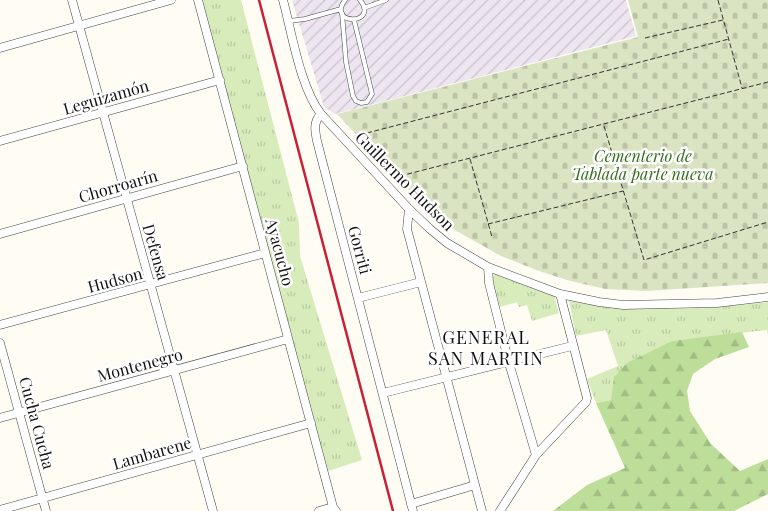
<svg xmlns="http://www.w3.org/2000/svg" width="768" height="511" font-family="'Playfair Display',serif">
<defs>
<pattern id="industrial-furrows" width="10" height="10" patternUnits="userSpaceOnUse" patternTransform="scale(1.25)"><rect width="10" height="10" fill="#ede5ef"/><path d="M-1 1l2-2M0 10L10 0M9 11l2-2" fill="none" stroke="#cac3cc"/></pattern>
<pattern id="grass-tufts" width="24" height="20" patternUnits="userSpaceOnUse" patternTransform="scale(1.25)"><rect width="24" height="20" fill="#d8ecbb"/><path d="M3 7l-1-3M5 7V3M7 7l1-3M15 17l-1-3M17 17v-4M19 17l1-3" fill="none" stroke="#b8c9a0"/></pattern>
<pattern id="forest-firs" width="22" height="20" patternUnits="userSpaceOnUse" patternTransform="scale(1.25)"><rect width="22" height="20" fill="#bdde99"/><path d="M5 1l3.5 6h-7zM16 11l3.5 6h-7z" fill="#a1bd83"/></pattern>
<pattern id="cemetery-stones" width="16" height="16" patternUnits="userSpaceOnUse" patternTransform="scale(1.25)"><rect width="16" height="16" fill="#dbe4c2"/><path d="M2 7V4a2 2 0 0 1 4 0v3zM10 15v-3a2 2 0 0 1 4 0v3z" fill="#bbc3a6"/></pattern>
</defs>
<rect width="100%" height="100%" fill="#fffcf4"/>
<path fill="url(#industrial-furrows)" d="M292,0h334l10,36 -301,78 -11,-7z"/>
<path fill="url(#grass-tufts)" d="M200,0h41l58,223 1,33 62,204 -34,11z
M495,273l59,22 5,18 -27,8 -5,-16 -8,2 -2,-5 -17,5 -8,-28z
M569,301l61,8 79,-1 59,-6v34l-1,-6 -95,11 -57,36 -4,23 -15,3 -9,-24 31,-13 -12,-36 -30,6z"/>
<path fill="url(#forest-firs)" d="M742,332l7,15 -34,12 -22,15 -6,17 3,20 21,33 29,27 28,-12v35l-34,17h-181l34,-26 38,-17 -29,-65 15,-3 3,-23 13,-14 45,-22z"/>
<path fill="url(#cemetery-stones)" d="M628,0h140v283l-121,8 -42,-2 -38,-9 -28,-9 -38,-15 -64,-36 -100,-106 301,-77z"/>
<g fill="none" stroke-linecap="round" stroke-linejoin="round">
<defs>
<path id="lane" d="M345,0c-19,26 35,25 15,0
M364,8l22,-8
M342,13l4,49 7,34 3,5 5,2 6,-1 5,-8 -18,-74
M289,21l16,-2 36,-10"/>
<path id="street" d="M72,0l141,511
M198,0l135,507 3,4
M283,0c9,33 17,87 38,114 -8,8 -6,17 -4,27l96,370
M0,48l171,-48
M321,114l88,95 21,20 17,14 41,24 72,27 39,8 24,3 94,-2 51,-6
M0,141l220,-61
M409,209l-2,20 75,282
M0,234l243,-68
M488,267l1,16 20,80 27,92
M358,298l63,-16
M0,325l265,-72
M0,343l46,168
M383,393l189,-47
M0,418l288,-79
M411,504l64,-19
M0,510l311,-87
M319,511l14,-4
M500,511l36,-56 50,-53 1,-4 -27,-104"/>
</defs>
<use href="#lane" stroke="#444" stroke-width="5"/>
<use href="#street" stroke="#444" stroke-width="9"/>
<path stroke="#333" stroke-width="1" stroke-dasharray="5 2.5" stroke-linecap="butt" d="M718,0l24,88
M645,38l78,-18
M604,126l40,134 124,-38
M367,133l362,-94
M470,159l22,78
M400,176l368,-94
M488,224l135,-33"/>
<use href="#lane" stroke="#fff" stroke-width="4"/>
<use href="#street" stroke="#fff" stroke-width="8"/>
<path stroke="#c82136" stroke-width="2.5" d="M259,0l134,511"/>
</g>
<g text-anchor="middle" stroke-width="5" stroke-linejoin="round" paint-order="stroke">
<g font-size="16" fill="#111" stroke="#fff">
<text transform="translate(106 97) rotate(-16)" y="6">Leguizamón</text>
<text transform="translate(405 181) rotate(45)" y="6">Guillermo Hudson</text>
<text transform="translate(118 186) rotate(-16)" y="6">Chorroarín</text>
<text transform="translate(360 250) rotate(75)" y="6">Gorriti</text>
<text transform="translate(156 252) rotate(74)" y="6">Defensa</text>
<text transform="translate(280 252) rotate(75)" y="6">Ayacucho</text>
<text transform="translate(115 280) rotate(-15)" y="6">Hudson</text>
<text transform="translate(140 365) rotate(-15)" y="6">Montenegro</text>
<text transform="translate(37 423) rotate(75)" y="6">Cucha Cucha</text>
<text transform="translate(152 453) rotate(-16)" y="6">Lambarene</text>
</g>
<g font-size="16" font-style="italic" fill="#336c1d" stroke="#fff">
<text x="643" y="162">Cementerio de<tspan x="643" dy="18">Tablada parte nueva</tspan></text>
</g>
<g font-size="18" letter-spacing="1" fill="#111" stroke="#fff">
<text x="486" y="344">GENERAL<tspan x="486" dy="21">SAN MARTIN</tspan></text>
</g>
</g>
</svg>
